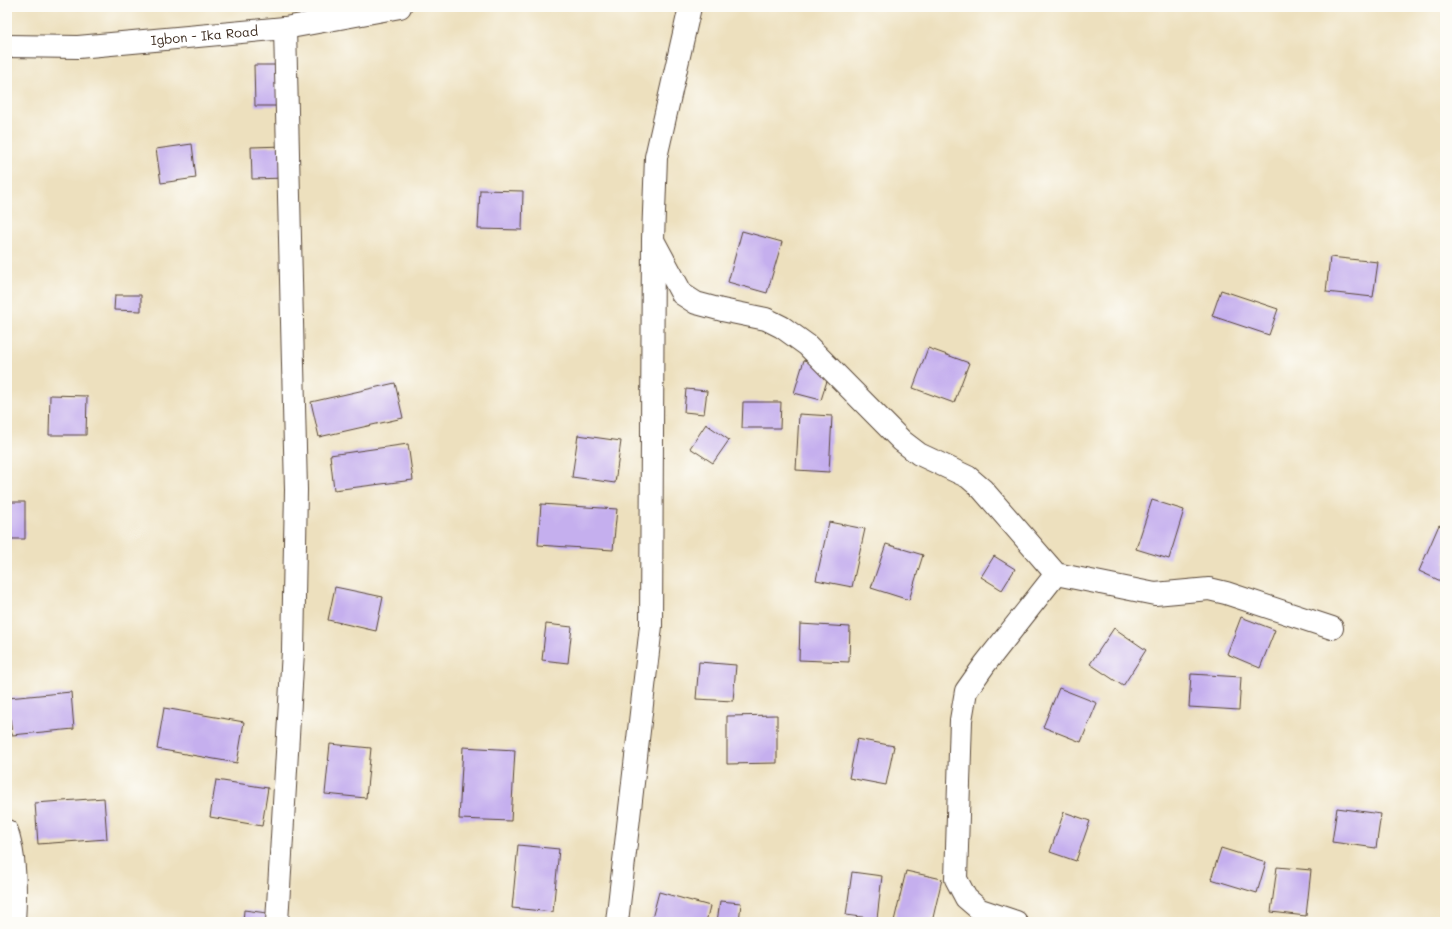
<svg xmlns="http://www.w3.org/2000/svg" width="1452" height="929" font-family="Mali,sans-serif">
<rect width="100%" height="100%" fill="#fdfcf7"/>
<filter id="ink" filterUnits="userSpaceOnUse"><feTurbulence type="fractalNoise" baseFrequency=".025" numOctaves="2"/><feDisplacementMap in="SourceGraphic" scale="8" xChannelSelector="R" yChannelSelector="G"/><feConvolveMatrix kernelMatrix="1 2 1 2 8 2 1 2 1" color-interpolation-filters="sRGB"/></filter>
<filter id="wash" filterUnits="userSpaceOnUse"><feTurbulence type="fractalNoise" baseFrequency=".012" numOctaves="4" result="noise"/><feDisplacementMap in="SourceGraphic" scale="16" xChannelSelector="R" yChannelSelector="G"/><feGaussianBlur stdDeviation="0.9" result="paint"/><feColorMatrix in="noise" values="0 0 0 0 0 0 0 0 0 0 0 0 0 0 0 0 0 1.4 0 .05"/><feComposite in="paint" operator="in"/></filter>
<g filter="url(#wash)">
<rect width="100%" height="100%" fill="#ede0be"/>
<g id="blocks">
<path fill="#c5afee" d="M254,65h28v41h-27z
M192,144l4,34 -35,5 -5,-34z
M285,146l1,32 -34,1 -1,-32z
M480,190l43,1 -1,39 -44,-1z
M742,231l40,11 -15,51 -39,-11z
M1330,257l48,5 -5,35 -47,-5z
M1221,290l57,19 -9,26 -57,-19z
M115,295h26v16l-27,-1z
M928,348l41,15 -15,40 -41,-15z
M804,360l27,8 -10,32 -27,-7z
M395,383l8,35 -84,19 -8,-35z
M686,389l21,2 -3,23 -20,-2z
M50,395l37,1 -1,39h-37z
M743,402h38l-1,26h-38z
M799,414l33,2 -3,56 -33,-2z
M706,424l23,16 -16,23 -23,-15z
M578,435l43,6 -6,42 -43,-6z
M408,444l5,36 -79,10 -4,-35z
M1152,500l32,10 -15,49 -33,-10z
M7,502h18v37h-18z
M541,504l76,5 -4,41 -75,-5z
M829,522l36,7 -13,58 -36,-7z
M1439,525l6,3v55l-26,-12z
M886,544l37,11 -14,45 -38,-12z
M994,556l21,13 -13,21 -21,-13z
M335,587l48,10 -7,34 -48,-11z
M1241,617l34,13 -15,38 -33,-14z
M546,624l26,3 -4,36 -26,-3z
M800,624l50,3 -1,35 -50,-2z
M1114,628l32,22 -23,36 -33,-22z
M699,662l37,3 -3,36 -37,-2z
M1191,674l50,3 -2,33 -50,-3z
M1059,688l38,15 -16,39 -38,-15z
M71,692l3,37 -62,6 -4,-37z
M164,708l80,14 -7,41 -80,-14z
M777,715v48l-50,1v-48z
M857,739l37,7 -8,39 -37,-7z
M330,744l41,4 -5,50 -41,-4z
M463,747l52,3 -4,71 -52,-2z
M216,780l52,8 -6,38 -52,-9z
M104,798l3,41 -69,5 -3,-41z
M1337,808l44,6 -5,34 -44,-6z
M1064,812l26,9 -14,40 -26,-9z
M518,845l41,4 -6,63 -41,-4z
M1221,848l45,14 -9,31 -46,-14z
M1277,867l34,3 -5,46 -35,-4z
M906,871l36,8 -10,43h-32l-6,-1z
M852,872l30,4 -5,43 -31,-4z
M659,892l51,14 -4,16h-55z
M720,901l21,2 -2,19h-22z
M244,910l23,3 -1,9h-23z"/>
</g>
</g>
<g filter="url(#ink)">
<use href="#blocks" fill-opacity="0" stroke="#564536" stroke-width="1"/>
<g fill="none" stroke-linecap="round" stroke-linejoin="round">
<defs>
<g id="minor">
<path id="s1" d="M7,46l71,1 207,-19 115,-21"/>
<path d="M654,242l28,52 14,9 26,7 44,9 16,8 25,18 95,96 17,13 49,23 14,12 74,85 99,20 54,-5 17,4 106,35"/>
<path d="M7,831c9,28 9,61 7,91"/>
<path d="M277,922l16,-271 3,-161 -11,-462"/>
<path d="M617,922l34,-296 2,-387 3,-82 34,-150"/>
<path d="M1016,922l-36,-12 -14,-12 -10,-19 5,-159 5,-29 19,-27 71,-90"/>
</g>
</defs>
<use href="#minor" stroke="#564536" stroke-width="24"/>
<use href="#minor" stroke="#fff" stroke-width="22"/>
</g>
</g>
<g text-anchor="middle" stroke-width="3" stroke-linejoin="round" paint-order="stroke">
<g font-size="13" fill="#3b2a1e" stroke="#fdfcf7">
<text dy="5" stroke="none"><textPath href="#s1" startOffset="198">Igbon - Ika Road</textPath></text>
</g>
</g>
<rect width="1452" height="929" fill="none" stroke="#fdfcf7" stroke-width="24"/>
</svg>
